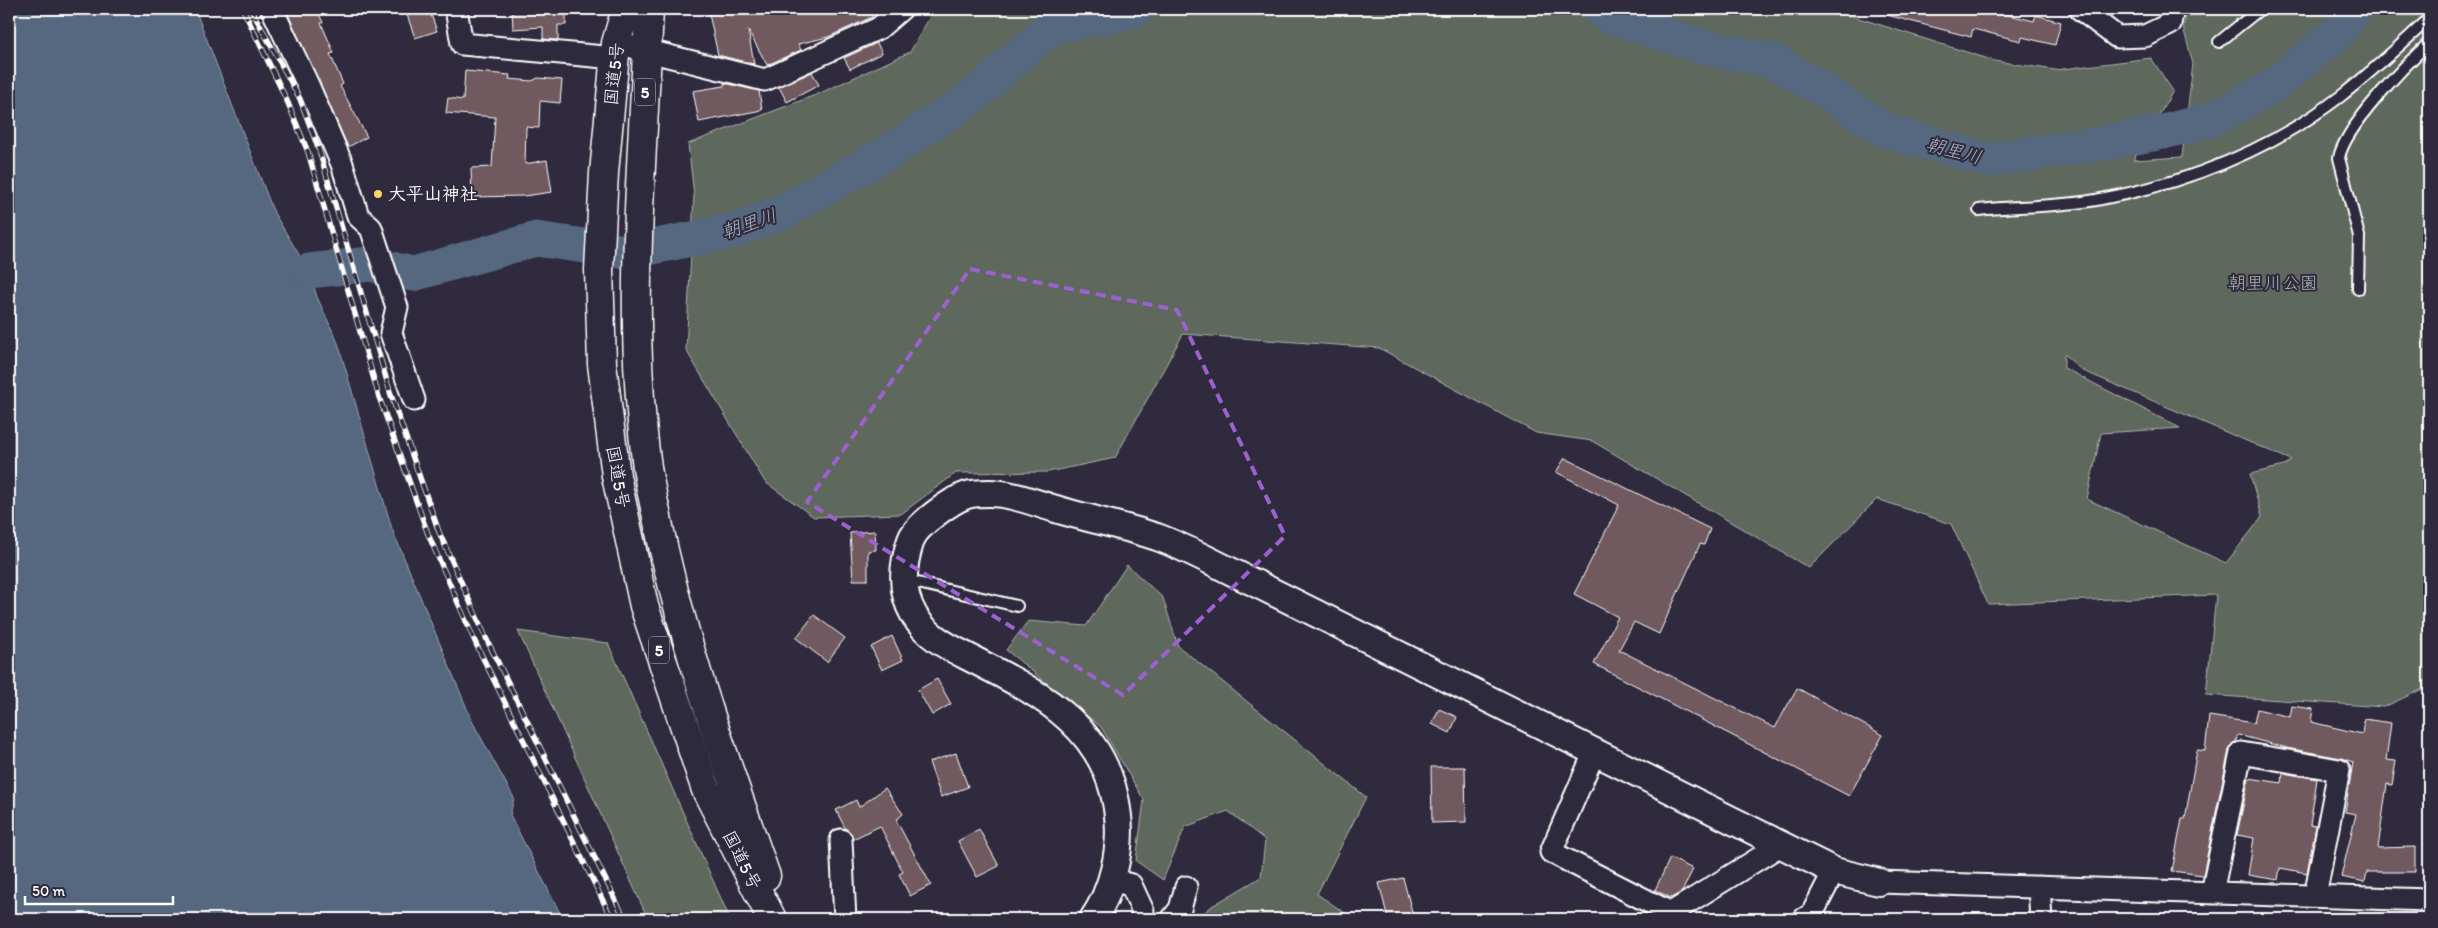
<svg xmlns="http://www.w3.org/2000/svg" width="2438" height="928" font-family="Itim,'Klee One',sans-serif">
<rect width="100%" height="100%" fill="#2f2a3d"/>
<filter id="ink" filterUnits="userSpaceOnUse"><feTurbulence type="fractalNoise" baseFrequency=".02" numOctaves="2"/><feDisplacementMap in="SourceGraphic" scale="10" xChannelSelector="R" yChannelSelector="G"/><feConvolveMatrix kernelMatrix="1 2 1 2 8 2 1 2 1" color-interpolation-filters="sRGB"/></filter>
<g filter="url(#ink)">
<path fill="#5e685d" stroke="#aeb4ae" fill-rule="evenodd" d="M934,9h896l165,52 60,9 96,-12 22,33 -40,69 49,-3 11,-93 -10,-37 5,-18h241v677l-45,21 -178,-12 10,-100 -228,9 -37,-80 -74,-25 -68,69 -217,-127 -56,-8 -157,-85 -196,-14 -68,124 -67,14 -92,1 -55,41 -87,3 -49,-35 -79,-132 8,-155 -6,-51 130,-50 92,-42zM2064,354l17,16 210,90 -7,6 -34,8 12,43 -36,46 -139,-64 14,-66 79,-5 -116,-60z
M1127,565l36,33 15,48 188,151 -49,97 37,25h-158l16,-13 49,-29 4,-37 -37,-29 -43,16 -22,53 -27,-19 8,-61 -43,-73 -95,-77 22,-29 58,5z
M518,631l90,12 122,276h-82z"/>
<path fill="#556780" stroke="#99a4b3" d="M9,9h186l79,204 35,58 8,26 21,46 54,186 81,194 41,75 -4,17 53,104h-554z"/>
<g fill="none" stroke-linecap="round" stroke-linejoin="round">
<path stroke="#556780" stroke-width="35" d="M1599,9l15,9 91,29 68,14 55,32 58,38 100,29 112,-16 65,-12 50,-13 62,-34 61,-51 19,-25
M309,271l61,-7 43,10 123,-35 91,13 110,-22 44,-17 107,-61 87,-57 77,-69 58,-10 27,-7"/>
</g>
<path fill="#705a5e" stroke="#fff" d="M294,9h22l7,13 -2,1 13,30 -4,1 13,30 -3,2 27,51 -19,10 -61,-135z
M405,9h24l8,22 -22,7z
M512,9h54v16h-8v15l-15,-1v-12l-30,2z
M708,9h162l2,8 -44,20 -30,7 3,6 -34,15 -19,-35 6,34 -36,-9z
M1888,9h96l50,12 2,-6 25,7 -6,23 -33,-8 -1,4 -48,-12 -2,8 -84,-22z
M877,43l5,10 -32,16 -6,-11z
M465,71l45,4 -1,4 23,2 6,-3 24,2 -2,23 -20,-2 -1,27 -13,-1 -1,37 22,-4 5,32 -28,4 -52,1 -1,-29 21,-1 3,-50 -49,-4 2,-15 15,2z
M812,72l7,13 -32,17 -8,-15z
M724,83l35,8 3,19 -63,12 -6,-31 31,-5z
M1565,458l145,71 -6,16 -4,-1 -41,90 -25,-12 -15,28 156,78 22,-40 86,47 -34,61 -255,-132 24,-47 -44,-23 45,-89 -63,-33z
M875,531l1,19 -8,1v29h-15l-3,-47z
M814,615l31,23 -18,24 -31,-24z
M892,636l11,24 -21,10 -11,-23z
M937,679l14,25 -19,11 -14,-25z
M2292,706l21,3 -2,13 51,12 2,-15 27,4 -5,37 10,1 -4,24 -5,-1 -9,64 37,-1v25h-48l-2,10 -24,-5 15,-63 -11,-2 8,-50 -12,-4 -54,-10 -49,-13 -2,6 -7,9 -26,125 -31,-4 10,-52h3l12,-69 8,1 4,-35 45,7 3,-14 33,8z
M1439,709l18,8 -7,16 -18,-9z
M956,753l12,34 -27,10 -12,-35z
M1431,767h34l1,55 -34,1z
M2283,773l34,6 -7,46 6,1 -9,47 -27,-5 -2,12 -30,-5 6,-37 -17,-3 12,-57 33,5z
M885,788l18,26 -7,6 35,65 -21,11 -11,-22 4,-2 -23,-46 -27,13 -2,-6 -6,-5 -9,-18 20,-10 3,7z
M979,829l20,37 -22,11 -19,-36z
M1670,858l23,11 -11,23 -11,6 -16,-8z
M1403,878l11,41h-26l-9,-36z"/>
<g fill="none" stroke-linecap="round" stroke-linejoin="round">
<defs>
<path id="service" d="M2219,42l41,-33
M1979,210c38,-4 79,-3 117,-10 88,-16 173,-49 245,-104 31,-24 59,-51 88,-77
M2358,289l1,-53 -20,-78c5,-30 67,-94 90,-115
M905,580l112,26"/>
<path id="minor" d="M272,9l36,76 34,79 16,52 13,12 26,79 -6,26 23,67
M456,9l6,35 153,14
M2080,9l37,28 28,-1 25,-12 3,-15
M616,43l149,37 114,-52 22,-19
M1595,751l-44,101 120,61 111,-69
M841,840l4,79
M1111,880l20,5 12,26 -1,8
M1879,882l550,18
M2039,887l2,32
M2212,893l29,-140 98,17 -24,126
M1172,919l8,-10 6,-22
M1804,919l8,-5 22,-43"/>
<path id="tertiary" d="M1093,919c19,-28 29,-69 25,-103 -9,-86 -73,-120 -142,-155 -23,-12 -48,-22 -62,-46 -14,-24 -12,-49 -3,-75 5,-15 41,-40 56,-45 6,-2 16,-2 22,-2 22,0 46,10 67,16 33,10 68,17 101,28 33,12 66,31 98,46l579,288 45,11"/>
<path id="trunk" d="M626,9l-10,34 -12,130 -5,97 3,94 14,112 28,130 62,184 66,129
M649,9c-6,152 -23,305 -2,458 3,21 9,43 13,65 25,117 66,231 106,344"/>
</defs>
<use href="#service" stroke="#fff" stroke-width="14"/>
<use href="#minor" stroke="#fff" stroke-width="25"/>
<use href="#tertiary" stroke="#fff" stroke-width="30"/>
<use href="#trunk" stroke="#fff" stroke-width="31"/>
<use href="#service" stroke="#2f2a3d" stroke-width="10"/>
<use href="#minor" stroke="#2f2a3d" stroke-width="21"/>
<use href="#tertiary" stroke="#2f2a3d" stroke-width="26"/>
<use href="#trunk" stroke="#2f2a3d" stroke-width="28"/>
<defs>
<path id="rail" d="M243,9l45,94 20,49 71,245 49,137 48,110 136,275
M251,9l49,90 19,51 72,245 48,137 48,108 138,279"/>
</defs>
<use href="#rail" stroke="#fff" stroke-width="5.5"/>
<use href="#rail" stroke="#2f2a3d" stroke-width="4" stroke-dasharray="11" stroke-linecap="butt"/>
</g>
</g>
<path fill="none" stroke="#9c61cf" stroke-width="4" stroke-dasharray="10 6" stroke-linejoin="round" d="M970,269l207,41 108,226 -162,159 -316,-193z"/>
<circle fill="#ffd166" stroke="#2f2a3d" stroke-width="2" cx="378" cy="194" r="5"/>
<g text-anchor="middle" stroke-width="4" stroke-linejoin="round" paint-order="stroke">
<g fill="#2f2a3d" stroke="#c1bfc5" stroke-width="1">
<rect x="635" y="78.5" width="20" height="27" rx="4"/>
<rect x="649" y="636.5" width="20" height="27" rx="4"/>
</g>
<g font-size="16" font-weight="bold" fill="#fff">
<text x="645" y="98">5</text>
<text x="659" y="656">5</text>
</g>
<g font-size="18" fill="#fff" stroke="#2f2a3d">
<text transform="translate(614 74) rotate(-84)" y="6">国道5号</text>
<text transform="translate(618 477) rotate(80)" y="6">国道5号</text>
<text transform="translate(742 860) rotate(63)" y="6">国道5号</text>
</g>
<g font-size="18" font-weight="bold" fill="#fff" stroke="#2f2a3d" text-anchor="start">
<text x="388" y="200">大平山神社</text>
</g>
<g font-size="18" fill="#aeb4ae" stroke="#2f2a3d">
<text x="2273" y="289">朝里川公園</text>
</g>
<g font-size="19" font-style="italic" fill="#aab3c0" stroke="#2f2a3d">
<text transform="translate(1954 150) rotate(15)" y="7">朝里川</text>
<text transform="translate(749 223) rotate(-19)" y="7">朝里川</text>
</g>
</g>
<rect width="2438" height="928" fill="none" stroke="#2f2a3d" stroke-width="30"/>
<rect x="15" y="15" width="2408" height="898" fill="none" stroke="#fff" stroke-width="2" filter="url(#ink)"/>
<path d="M25 896v8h148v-8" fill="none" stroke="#ffffff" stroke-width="2.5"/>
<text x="32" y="896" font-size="15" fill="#ffffff" stroke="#2f2a3d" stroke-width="4" paint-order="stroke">50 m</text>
</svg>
